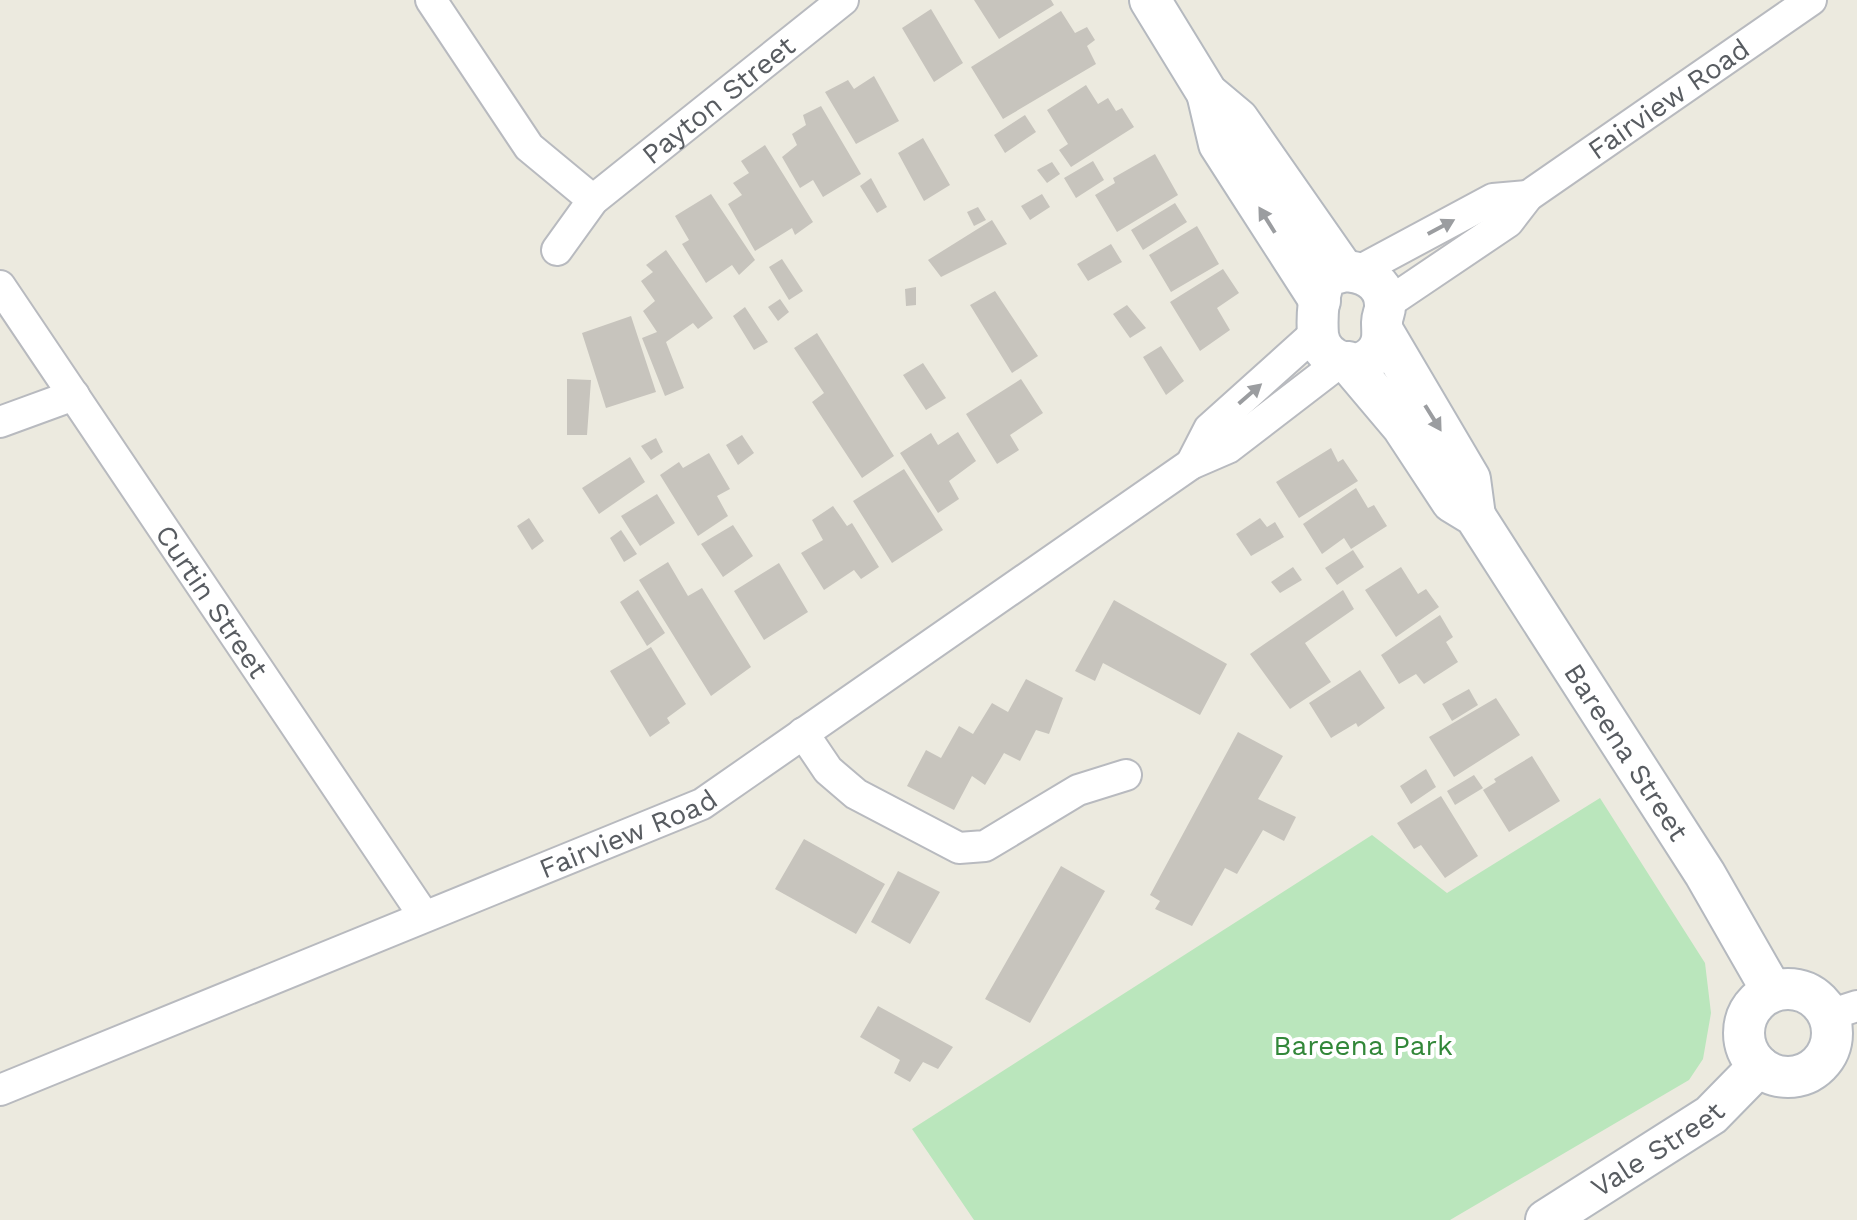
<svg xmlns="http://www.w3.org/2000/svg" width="1857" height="1220" font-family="'Work Sans',sans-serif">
<rect width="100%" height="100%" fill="#eceadf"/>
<path fill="#bae6bc" d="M1600,798l105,165 6,50 -8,46 -14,21 -239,140h-476l-62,-91 460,-294 75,58z"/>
<path fill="#c7c4bd" d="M974,0h77l3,5 -55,34z
M931,9l32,54 -29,19 -32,-54z
M1061,11l14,22 12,-6 8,13 -8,6 9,18 -93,55 -32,-52z
M874,76l25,45 -43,23 -31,-52 23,-12 6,9z
M1086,85l12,19 10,-6 8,13 6,-3 12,19 -63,40 -12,-17 9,-6 -21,-34z
M821,106l40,68 -38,23 -10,-17 -13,8 -18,-31 15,-12 -5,-11 14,-9 -3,-10z
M1025,115l11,17 -31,21 -11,-18z
M923,138l27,47 -26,16 -26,-48z
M765,145l48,77 -18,13 -3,-7 -37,23 -27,-47 14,-9 -9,-12 16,-10 -8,-12z
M1155,154l23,41 -61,37 -22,-37 20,-12 -2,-5z
M1093,161l11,19 -28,18 -12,-20z
M1052,162l8,12 -13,9 -10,-13z
M871,178l16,29 -10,6 -17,-27z
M711,194l44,66 -16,15 -7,-10 -26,18 -24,-39 7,-4 -14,-24z
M1042,194l8,13 -20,13 -9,-14z
M1175,203l12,19 -44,28 -12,-20z
M978,207l8,13 -12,6 -7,-14z
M992,220l15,24 -66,33 -13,-17z
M1197,226l22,38 -48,28 -22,-37z
M1111,244l11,18 -34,19 -11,-17z
M666,250l47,68 -15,11 -5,-6 -27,19 18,46 -19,8 -23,-58 15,-6 -14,-21 12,-10 -14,-20 12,-9 -7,-7z
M782,259l21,32 -14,9 -20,-33z
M1223,269l16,24 -22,15 13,22 -30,21 -30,-49z
M916,287v18l-10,1 -1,-17z
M995,291l43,65 -26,17 -42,-68z
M780,299l9,13 -11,9 -10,-14z
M1127,305l19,23 -16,10 -17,-24z
M745,307l23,35 -14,8 -21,-34z
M631,316l25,76 -50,16 -24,-75z
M817,333l77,123 -32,22 -50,-76 12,-9 -30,-45z
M1161,346l23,35 -18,14 -23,-38z
M923,363l23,35 -20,12 -23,-35z
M567,379l24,1 -4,55h-20z
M1021,379l22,34 -33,22 9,15 -22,14 -31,-50z
M958,432l18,29 -27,20 10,18 -21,14 -38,-60 31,-20 7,12z
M742,435l12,18 -16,12 -12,-20z
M656,438l7,14 -12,8 -10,-14z
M1331,448l7,14 5,-3 15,22 -59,37 -23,-36z
M709,453l21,36 -13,7 11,20 -30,20 -38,-61 19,-13 4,6z
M630,457l15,25 -46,32 -17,-26z
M904,469l39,61 -51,33 -39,-62z
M1356,488l12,20 6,-3 13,21 -36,23 -7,-11 -22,16 -19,-30z
M657,494l18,29 -35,23 -19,-30z
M833,506l14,20 5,-3 27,44 -18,12 -7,-9 -30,20 -23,-37 22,-13 -11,-20z
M529,518l15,23 -12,9 -15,-24z
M1260,518l7,9 8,-5 9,15 -33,19 -15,-22z
M733,525l20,31 -30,21 -22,-33z
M621,530l16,24 -13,8 -14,-24z
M1353,550l11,17 -27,18 -12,-17z
M668,562l20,34 14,-8 49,79 -40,29 -72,-116z
M779,563l29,49 -44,28 -30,-49z
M1293,567l9,13 -22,13 -9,-11z
M1401,567l17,27 8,-5 13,18 -43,30 -31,-47z
M638,590l27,43 -18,13 -27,-44z
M1343,590l11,19 -49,34 26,39 -41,27 -40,-55z
M1114,600l113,64 -27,51 -97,-52 -8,18 -20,-10z
M1440,615l13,22 -7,5 12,20 -34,22 -8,-10 -17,10 -18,-29z
M651,647l35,57 -19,14 3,5 -20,14 -40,-66z
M1360,670l25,38 -27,19 -2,-4 -25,15 -22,-35z
M1026,679l37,19 -14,36 -13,-4 -16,31 -16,-8 -19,32 -13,-9 -18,34 -47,-24 19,-36 15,8 18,-32 14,8 19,-31 16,9z
M1469,689l9,16 -26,16 -10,-17z
M1496,698l24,37 -66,42 -25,-40z
M1238,732l45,24 -25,43 38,18 -12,24 -21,-11 -26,44 -12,-6 -33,58 -37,-17 5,-8 -10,-6z
M1532,756l28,45 -51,31 -26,-42 13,-8 -2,-3z
M1426,769l10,18 -25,17 -11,-18z
M1474,775l9,13 -28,17 -8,-14z
M1441,796l37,60 -33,22 -24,-33 -7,4 -17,-26z
M804,839l81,45 -29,50 -81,-45z
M1061,866l44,25 -75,132 -45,-24z
M898,871l42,21 -30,52 -39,-22z
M878,1006l75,41 -15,22 -15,-7 -13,20 -16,-9 6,-13 -40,-23z"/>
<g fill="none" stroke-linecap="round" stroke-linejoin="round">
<defs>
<g id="minor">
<path d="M431,0l98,147 64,53"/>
<path id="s1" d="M557,250l36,-50 250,-200"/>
<path d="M1357,272l136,-73 35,-3"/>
<path id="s2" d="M0,286l424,630"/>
<path id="s3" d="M1385,305l123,-83 20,-26 283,-196"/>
<path d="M0,422l74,-27"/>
<path d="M1191,464l18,-35 109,-98"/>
<path d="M803,733l25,37 28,24 103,54 26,-2 93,-56 48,-15"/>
<path d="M1829,1015l28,-9"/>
<path id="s4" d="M0,1090l702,-286 489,-340 37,-16 112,-86"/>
</g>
<g id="secondary">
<path d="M1150,0l57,93 31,26 106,152"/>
<path d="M1207,93l12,51 101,157"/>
<path d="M1344,271c20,1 42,11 41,36 0,5 -3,9 -3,15 0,10 2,19 -5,29 -17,24 -55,11 -59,-16 -1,-14 -1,-49 11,-59 2,-1 13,-4 15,-5z"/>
<path d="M1384,333l86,146 5,37"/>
<path id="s5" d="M1348,362l54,64 50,76 23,14 230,358 67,117"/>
<circle cx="1788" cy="1033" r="44"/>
<path id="s6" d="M1546,1220l165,-105 48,-49"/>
</g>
</defs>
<use href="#minor" stroke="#b8babf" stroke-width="34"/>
<use href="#secondary" stroke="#b5b9bf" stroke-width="44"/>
<use href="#minor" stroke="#fff" stroke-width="30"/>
<use href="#secondary" stroke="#fff" stroke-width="40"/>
</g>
<defs><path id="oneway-solid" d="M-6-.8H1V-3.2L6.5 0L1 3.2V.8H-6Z" transform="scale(2.5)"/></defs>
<g fill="#9b9da0">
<use href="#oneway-solid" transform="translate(1267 220) rotate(-122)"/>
<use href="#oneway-solid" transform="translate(1441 227) rotate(-28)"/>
<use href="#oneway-solid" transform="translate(1250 394) rotate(-41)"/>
<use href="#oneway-solid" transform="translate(1433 418) rotate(58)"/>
</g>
<g text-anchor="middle" stroke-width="8" stroke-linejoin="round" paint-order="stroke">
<g font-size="28" fill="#585c61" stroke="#fff">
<text dy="10" stroke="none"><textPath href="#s3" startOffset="352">Fairview Road</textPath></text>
<text dy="10" stroke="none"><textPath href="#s1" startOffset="222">Payton Street</textPath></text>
<text dy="10" stroke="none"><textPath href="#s2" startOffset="380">Curtin Street</textPath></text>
<text dy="10" stroke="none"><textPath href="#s5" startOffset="482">Bareena Street</textPath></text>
<text dy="10" stroke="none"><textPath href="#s4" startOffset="678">Fairview Road</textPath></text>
<text dy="10" stroke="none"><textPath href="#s6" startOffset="132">Vale Street</textPath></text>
</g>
<g font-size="28" fill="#328739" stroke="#fff">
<text x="1363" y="1055">Bareena Park</text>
</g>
</g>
</svg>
